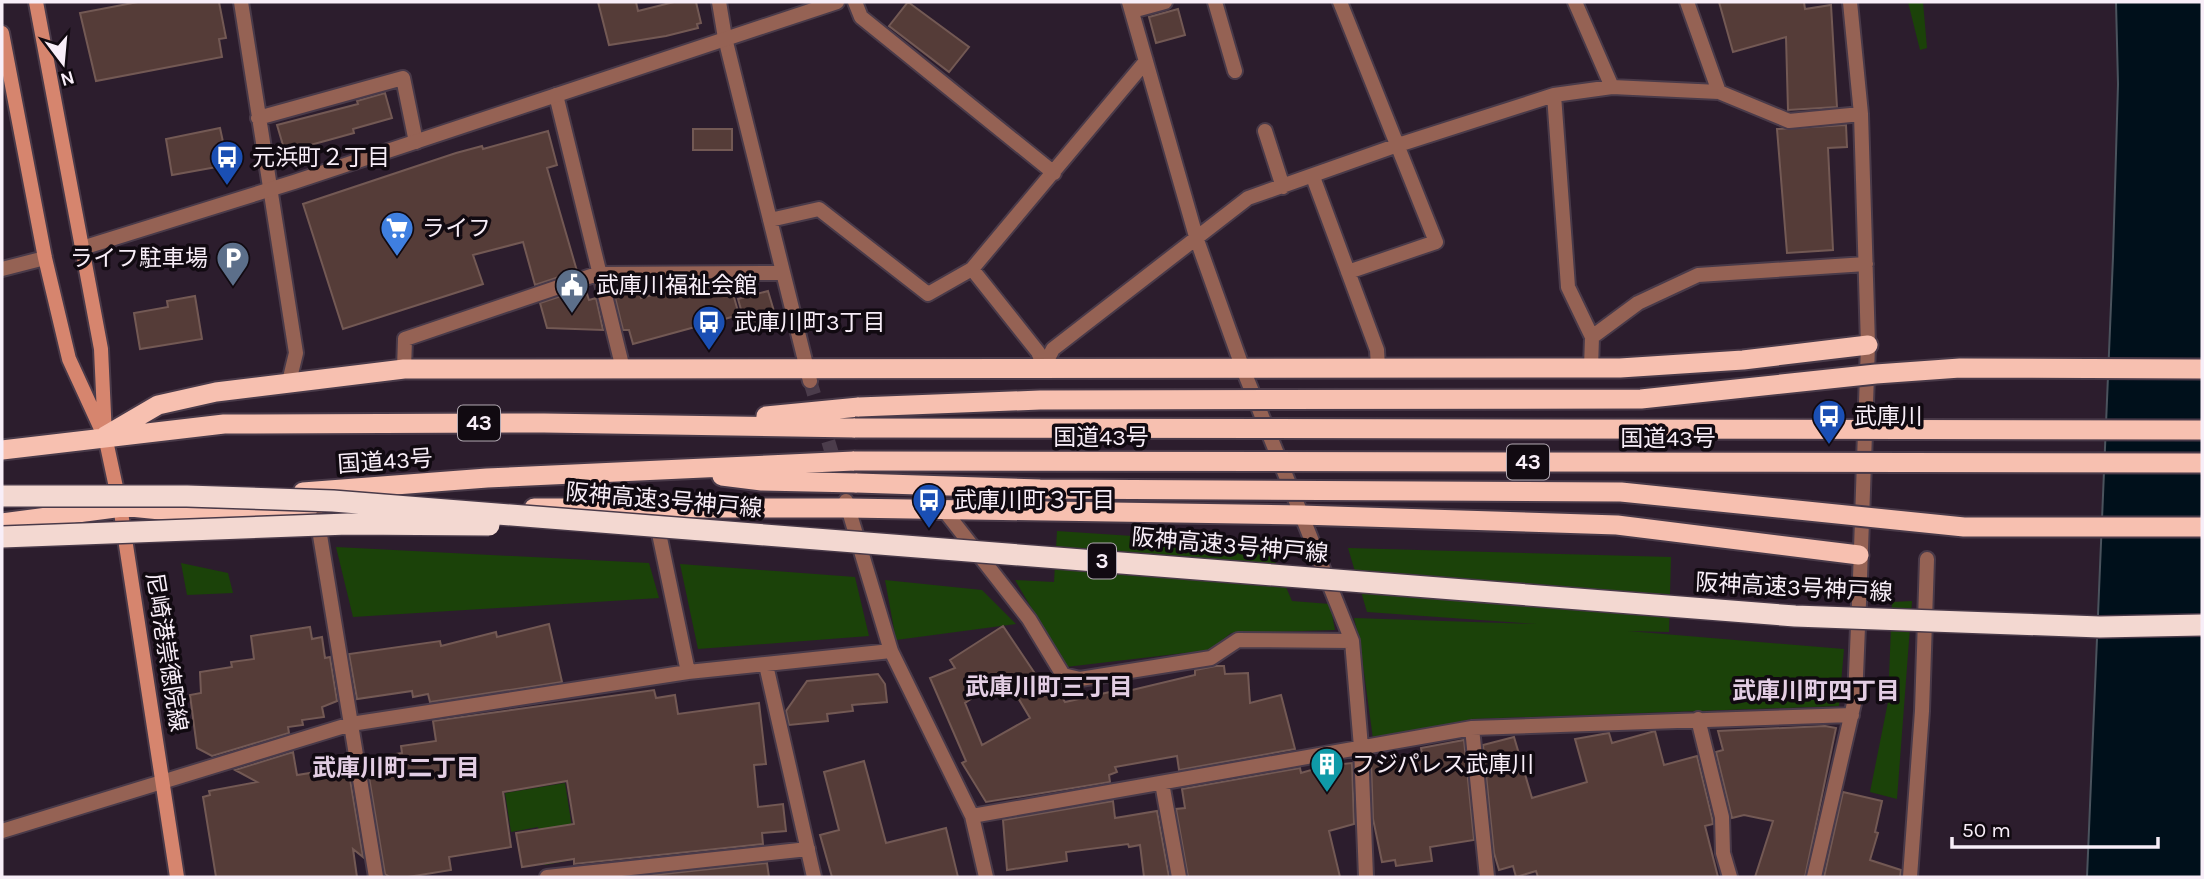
<svg xmlns="http://www.w3.org/2000/svg" width="2204" height="879" font-family="Karla,'Noto Sans JP',sans-serif">
<rect width="100%" height="100%" fill="#2c1d2d"/>
<path fill="#1b4209" d="M1908,2h15l4,46 -7,2z
M1057,531l211,14 24,56 38,3 5,26 -104,3 -21,17 -144,17 -51,-87 39,2z
M336,547l313,16 10,35 -306,19z
M1348,548l323,9 -2,75 -41,-1 216,18 -5,57 -367,13 -99,20 -13,-96 -6,-25 183,6 -170,-12z
M181,563l47,10 5,20 -46,2z
M680,564l175,13 14,59 -171,13z
M885,580l97,10 34,34 -120,16z
M1912,601l-15,198 -27,-7 18,-90 4,-100z
M565,783l12,76 -32,6 -7,-38 -27,5 -6,-39z"/>
<path fill="#00101b" stroke="#4a535d" stroke-width="2" d="M2116,2h86v875h-115l26,-620 5,-173z"/>
<path fill="#553c38" stroke="#735954" stroke-width="2" fill-rule="evenodd" d="M138,2h81l7,36 -7,1 3,18 -126,24 -16,-68z
M598,2h38l2,9 36,-9h22l5,21 -4,1 1,4 -32,8 -57,9z
M908,2l61,45 -20,25 -60,-46z
M1719,2h85l1,7 26,-4 6,102 -49,3 -2,-73 -53,15z
M1178,9l7,26 -29,8 -7,-26z
M385,93l7,25 -39,11 1,4 -69,19 -8,-27 81,-21 -1,-3z
M1846,125l1,22 -19,1 5,102 -46,3 -10,-124z
M220,128l8,37 -56,10 -6,-36z
M693,129h39v21h-39z
M548,131l9,34 -10,3 30,103 -42,14 -12,-43 -50,13 10,29 -140,45 -40,-125 153,-51 26,-7 1,3z
M723,283h7l9,32 -106,29 -4,-14h-6l-9,-37 24,-6 3,11 53,-14 2,7z
M585,288l4,12 7,-2 7,32 -56,-2 -7,-25z
M768,291l8,27 -30,9 -8,-28z
M195,296l7,43 -62,10 -6,-36 34,-6 -1,-6z
M549,624l13,58 -132,20 -2,-8 -15,3 -1,-6 -55,8 -8,-45 91,-13 1,5 55,-14 1,5z
M1003,626l37,55 8,-5 17,26 45,-10 1,3 84,-20v-5l21,-4h8l1,8 23,-1 2,30 31,-8 14,54 -116,21 -2,-14 -62,11 2,5 -8,3 1,7 -124,20 -24,-39 4,-2 -36,-83 25,-10 -5,-8zM1005,676l25,42 -48,27 -17,-42z
M310,627l2,12 10,-2 3,21 5,-1 7,44 -15,6 2,10 -22,3 1,5 -15,2 1,6 -77,23 -15,-8 -7,-53 11,-2 -1,-21 32,-5 -1,-5 23,-3 -3,-23z
M878,674l7,10 2,18 -35,3 1,6 -26,3 1,7 -39,4 -3,-14 21,-30z
M654,690l2,8 19,-3 3,19 81,-11 7,61 -12,1 4,42 25,-3 3,27 -24,2 1,11 -189,20v-5l-52,8 -6,-34 58,-9 -7,-43 -64,11 8,55 -62,10 2,13 -43,7h-18l-5,-3 -18,-109 10,-2 -1,-6 26,-4 -1,-7 35,-5 -3,-20z
M1825,726l11,2 -31,149h-50l18,-56 -29,-6 -12,3 -16,-66 7,-2 -5,-19z
M1655,731l9,34 33,-9 15,62 1,6 -8,2 13,51h-180l-2,-6 -20,6 -3,-11 -14,4 -5,-17 -11,-108 31,-8 18,61 55,-16 -12,-43 34,-6 3,10z
M1464,740l10,100 -44,7 2,14 -36,5 -1,-6 -13,2 -9,-43 -2,-59 51,-6 -1,-6z
M293,752l4,23 51,-8 15,90 -10,-8 4,28h-141l-13,-80 7,-2 -1,-4 48,-9 -22,-12z
M864,761l22,82 60,-15 12,49h-126l-12,-42 19,-5 -15,-58z
M1342,761l1,3 9,-1 2,61 -25,7 11,46h-152l-12,-68 9,-1 -3,-19 118,-21 1,5z
M1843,792l39,9 -7,31 3,1 -8,27 31,10 -1,7h-76z
M1113,801l2,17 42,-7 12,66h-25l-4,-32 -11,2 -1,-3 -62,8 1,9 -60,9 -4,-50z
M767,863l2,14h-134z"/>
<g fill="none" stroke-linecap="round" stroke-linejoin="round">
<path stroke="#4b3c4b" stroke-width="14" stroke-dasharray="14 7" stroke-linecap="butt" d="M810,381l33,109"/>
<defs>
<path id="pedestrian" d="M1910,877l12,-166 5,-152"/>
<path id="minor" d="M241,2l55,351 -7,29
M719,2l6,36 85,343
M855,2l6,15 193,156
M1129,2l68,238 46,129 109,272 9,106 5,130
M1215,2l20,69
M1340,2l96,240 -88,30
M1575,2l37,85
M1687,2l32,90
M1132,11l33,-9
M556,95l67,274
M1554,95l14,192 24,50 -1,31
M258,118l145,-40 13,64
M1265,131l18,56
M1313,177l64,173 1,17
M770,220l49,-11 109,85 44,-25 174,-208
M972,269l66,83 6,14
M1592,337l46,-34 60,-28 168,-11
M1044,366l9,-17 195,-151 147,-52 159,-51 58,-8 107,5 70,29 72,-7
M404,369l1,-30 192,-65 186,-1
M846,501l45,150 81,165 14,61
M944,510l85,109 34,56 17,4 131,-21 27,-18 114,1
M317,517l59,360
M656,519l32,153
M766,665l48,212
M1698,719l24,98 1,36 7,24
M1472,728l15,149
M1162,783l17,94
M972,816l500,-88 380,-13
M2,831l349,-107 337,-52 203,-21
M547,877l261,-28
M1814,877l41,-178 5,-121 8,-233 -7,-231 -11,-112"/>
<path id="tertiary" d="M82,248l212,-66 543,-180
M2,269l43,-11"/>
<path id="secondary" d="M36,2l65,347 4,87 15,70 57,371
M2,33l43,225 24,101 33,72"/>
<path id="trunk" d="M766,416l93,-9
M105,436l53,-31 58,-13 188,-23 1216,-1 123,-8 125,-15
M2,450l222,-26 320,-1 311,5
M722,476l40,5 95,2
M303,492l184,-14 367,-17
M120,506l71,7 117,-4
M534,508h314l453,7 316,10 242,30
M2,523l128,-17"/>
</defs>
<use href="#pedestrian" stroke="#493a49" stroke-width="18"/>
<use href="#minor" stroke="#493a49" stroke-width="18"/>
<use href="#tertiary" stroke="#493a49" stroke-width="18"/>
<use href="#secondary" stroke="#493a49" stroke-width="18"/>
<use href="#trunk" stroke="#493a49" stroke-width="23"/>
<use href="#pedestrian" stroke="#956254" stroke-width="14"/>
<use href="#minor" stroke="#956254" stroke-width="14"/>
<use href="#tertiary" stroke="#956254" stroke-width="14"/>
<use href="#secondary" stroke="#d6856e" stroke-width="14"/>
<use href="#trunk" stroke="#f7c0b0" stroke-width="19"/>
<defs>
<path id="trunk-bridge" d="M859,407l181,-7 601,-1 235,-25 84,-6 242,1
M855,428l1347,2
M854,461l1348,2
M857,483l183,6 581,3 343,35h238"/>
<path id="motorway-bridge" d="M2,496h185l146,5 1462,115 305,11 102,-2
M2,537l346,-13 141,1"/>
</defs>
<use href="#trunk-bridge" stroke="#493a49" stroke-width="23" stroke-linecap="butt"/>
<use href="#motorway-bridge" stroke="#493a49" stroke-width="24" stroke-linecap="butt"/>
<use href="#trunk-bridge" stroke="#f7c0b0" stroke-width="19"/>
<use href="#motorway-bridge" stroke="#f3d8d1" stroke-width="21"/>
</g>
<defs>
<symbol id="bus-pin" viewBox="-11 -11 22 30"><path d="M0 17L-7.5 6A9.5 9.5 0 1 1 7.5 6Z" fill="#1a4fb4" stroke="#110a11"/><path d="M-5-6H5V4H4V6H2V4H-2V6H-4V4H-5ZM-3.5-4V0h7V-4ZM-3.5 1.2v1.5H-2V1.2ZM2 1.2v1.5H3.5V1.2Z" fill="#fff"/></symbol>
<symbol id="supermarket-pin" viewBox="-11 -11 22 30"><path d="M0 17L-7.5 6A9.5 9.5 0 1 1 7.5 6Z" fill="#3f7fe0" stroke="#110a11"/><path d="M-6-5.5h2.5l.6 2H6L4.5 2H-2.5L-4.4-4H-6ZM-1.5 3.2a1.3 1.3 0 1 0 .1 0ZM3 3.2a1.3 1.3 0 1 0 .1 0Z" fill="#fff"/></symbol>
<symbol id="parking-pin" viewBox="-11 -11 22 30"><path d="M0 17L-7.5 6A9.5 9.5 0 1 1 7.5 6Z" fill="#5c6f8a" stroke="#110a11"/><path d="M-3.5-5.5H1a3.5 3.5 0 0 1 0 7H-1V5.5H-3.5ZM-1-3.4V-.6H.8a1.4 1.4 0 0 0 0-2.8Z" fill="#fff"/></symbol>
<symbol id="civic-pin" viewBox="-11 -11 22 30"><path d="M0 17L-7.5 6A9.5 9.5 0 1 1 7.5 6Z" fill="#5c6f8a" stroke="#110a11"/><path d="M-.6-6.5H3V-4.5H.6V-3L4-1V1h2V6H-6V1h2V-1L-.6-3ZM-1.2 2.5V6h2.4V2.5Z" fill="#fff"/></symbol>
<symbol id="building-pin" viewBox="-11 -11 22 30"><path d="M0 17L-7.5 6A9.5 9.5 0 1 1 7.5 6Z" fill="#0f9aa8" stroke="#110a11"/><path d="M-4-6H4V6H1V3H-1V6H-4ZM-2.5-4.3h1.7v1.8h-1.7ZM.8-4.3h1.7v1.8H.8ZM-2.5-1h1.7V.8h-1.7ZM.8-1h1.7V.8H.8Z" fill="#fff"/></symbol>
</defs>
<g fill-rule="evenodd">
<use href="#bus-pin" x="208" y="138" width="38" height="52"/>
<use href="#supermarket-pin" x="378" y="209" width="38" height="52"/>
<use href="#parking-pin" x="214" y="239" width="38" height="52"/>
<use href="#civic-pin" x="553" y="266" width="38" height="52"/>
<use href="#bus-pin" x="690" y="303" width="38" height="52"/>
<use href="#bus-pin" x="1810" y="397" width="38" height="52"/>
<use href="#bus-pin" x="910" y="481" width="38" height="52"/>
<use href="#building-pin" x="1308" y="745" width="38" height="52"/>
</g>
<g text-anchor="middle" stroke-width="7" stroke-linejoin="round" paint-order="stroke">
<g fill="#110a11" stroke="#b3aab3" stroke-width="2">
<rect x="458" y="405.5" width="42" height="35" rx="5"/>
<rect x="1507" y="444.5" width="42" height="35" rx="5"/>
<rect x="1088" y="543.5" width="28" height="35" rx="5"/>
</g>
<g font-size="21" font-weight="bold" fill="#f8eef8">
<text x="479" y="430">43</text>
<text x="1528" y="469">43</text>
<text x="1102" y="568">3</text>
</g>
<g font-size="23" fill="#f8eef8" stroke="#110a11" text-anchor="start">
<text x="252" y="165">元浜町２丁目</text>
<text x="422" y="236">ライフ</text>
<text x="208" y="266" text-anchor="end">ライフ駐車場</text>
<text x="596" y="293">武庫川福祉会館</text>
<text x="734" y="330">武庫川町3丁目</text>
<text x="1854" y="424">武庫川</text>
<text x="954" y="508">武庫川町３丁目</text>
<text x="1352" y="772">フジパレス武庫川</text>
</g>
<g font-size="23" fill="#f8eef8" stroke="#110a11">
<text x="1101" y="445">国道43号</text>
<text x="1668" y="446">国道43号</text>
<text transform="translate(385 461) rotate(-4)" y="8">国道43号</text>
<text transform="translate(664 500) rotate(5)" y="8">阪神高速3号神戸線</text>
<text transform="translate(1230 545) rotate(5)" y="8">阪神高速3号神戸線</text>
<text transform="translate(1794 587) rotate(3)" y="8">阪神高速3号神戸線</text>
<text transform="translate(167 652) rotate(81)" y="8">尼崎港崇徳院線</text>
</g>
<g font-size="24" font-weight="bold" fill="#e3cee4" stroke="#110a11">
<text x="1049" y="695">武庫川町三丁目</text>
<text x="1816" y="699">武庫川町四丁目</text>
<text x="396" y="776">武庫川町二丁目</text>
</g>
</g>
<rect width="2204" height="879" fill="none" stroke="#f8eef8" stroke-width="7"/>
<g transform="translate(63 63) rotate(164)" stroke="#110a11" stroke-width="5" paint-order="stroke">
<path d="M0-5L12 26L0 18L-12 26Z" fill="#f8eef8"/>
<text y="-10" font-size="19" font-weight="bold" text-anchor="middle" fill="#f8eef8">N</text>
</g>
<path d="M1952 837v10h206v-10" fill="none" stroke="#f8eef8" stroke-width="3.5"/>
<text x="1962" y="837" font-size="21" fill="#f8eef8" stroke="#110a11" stroke-width="5" paint-order="stroke">50 m</text>
</svg>
